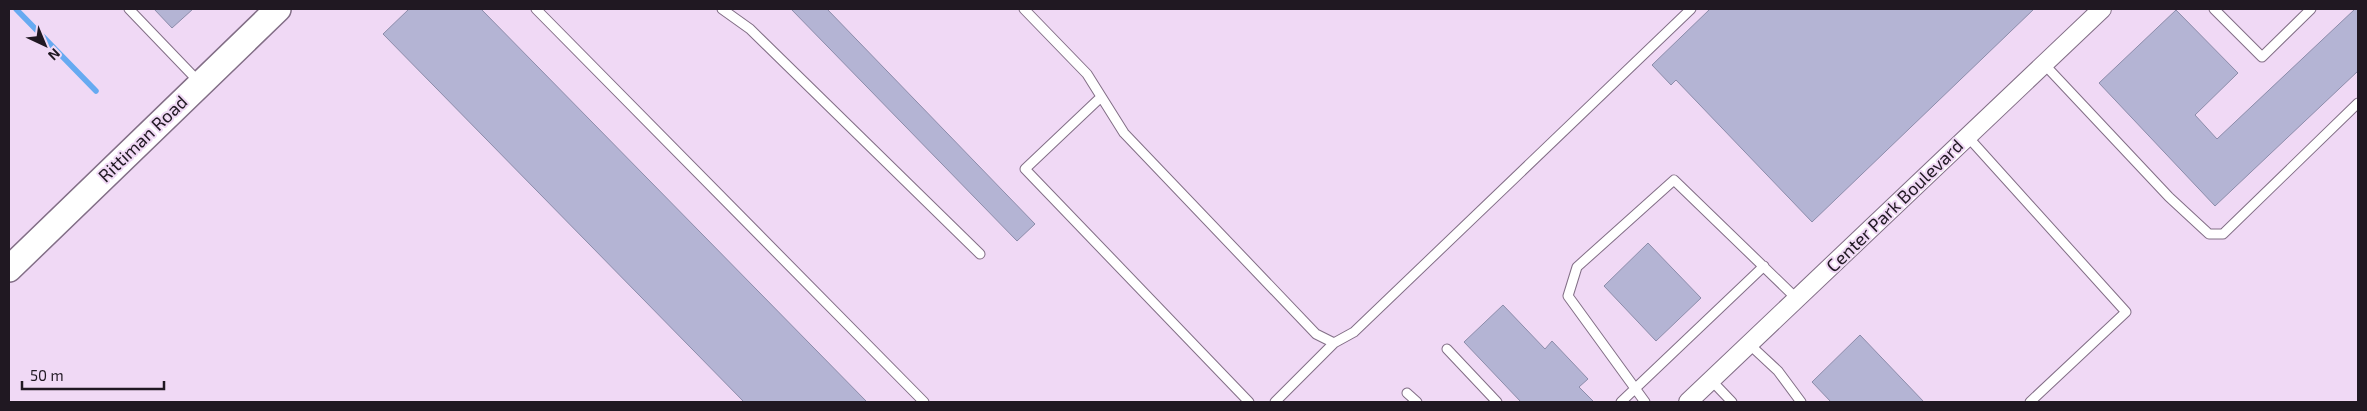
<svg xmlns="http://www.w3.org/2000/svg" width="2367" height="411" font-family="'Exo 2',sans-serif">
<rect width="100%" height="100%" fill="#f0d9f5"/>
<g fill="none" stroke-linecap="round" stroke-linejoin="round">
<path stroke="#67aaf1" stroke-width="5.5" d="M16,9l80,82"/>
</g>
<path fill="#b4b4d4" stroke="#8c8caa" d="M154,9h39l-21,19z
M409,9h72l386,393h-123l-361,-368z
M791,9h36l208,215 -18,17z
M1710,9h324l-222,213 -136,-142 -5,5 -19,-20z
M2355,9h3v62l-143,135 -116,-123 77,-73 62,63 -43,42 22,24z
M1648,243l53,55 -45,43 -52,-55z
M1503,305l42,44 7,-8 36,38 -9,8 15,15h-73l-57,-60z
M1860,335l64,67h-93l-19,-20z"/>
<g fill="none" stroke-linecap="round" stroke-linejoin="round">
<defs>
<path id="service" d="M129,9l71,74
M536,9l388,393
M722,9l28,20 230,225
M1024,9l63,65 37,59 192,201 18,9 20,-11 337,-323
M2214,9l48,48 49,-48
M2044,64l125,133 40,37h14l135,-131
M1101,97l-76,72 224,233
M1968,137l158,175 -96,90
M1749,344l29,27 23,31
M1447,349l50,53
M1711,380l21,22
M1407,393l10,9
M1275,402l59,-59
M1621,402l143,-136
M1645,402l-77,-106 9,-29 97,-87 123,119"/>
<path id="minor" d="M1688,402l414,-393"/>
<path id="secondary" d="M9,269l269,-260"/>
</defs>
<use href="#service" stroke="#826e86" stroke-width="11"/>
<use href="#minor" stroke="#826e86" stroke-width="20"/>
<use href="#secondary" stroke="#826e86" stroke-width="28"/>
<use href="#service" stroke="#fff" stroke-width="9"/>
<use href="#minor" stroke="#fff" stroke-width="18"/>
<use href="#secondary" stroke="#fff" stroke-width="25"/>
</g>
<g text-anchor="middle" stroke-width="4" stroke-linejoin="round" paint-order="stroke">
<g font-size="18" fill="#201822" stroke="#f0d9f5">
<text transform="translate(143 139) rotate(-44)" y="6">Rittiman Road</text>
<text transform="translate(1895 206) rotate(-44)" y="6">Center Park Boulevard</text>
</g>
</g>
<rect width="2367" height="411" fill="none" stroke="#201822" stroke-width="20"/>
<g transform="translate(45 45) rotate(136)" stroke="#f0d9f5" stroke-width="4" paint-order="stroke">
<path d="M0-4L9 19L0 12L-9 19Z" fill="#201822"/>
<text y="-8" font-size="14" font-weight="bold" text-anchor="middle" fill="#201822">N</text>
</g>
<path d="M22 381v8h142v-8" fill="none" stroke="#201822" stroke-width="2.5"/>
<text x="30" y="381" font-size="15" fill="#201822" stroke="#f0d9f5" stroke-width="4" paint-order="stroke">50 m</text>
</svg>
